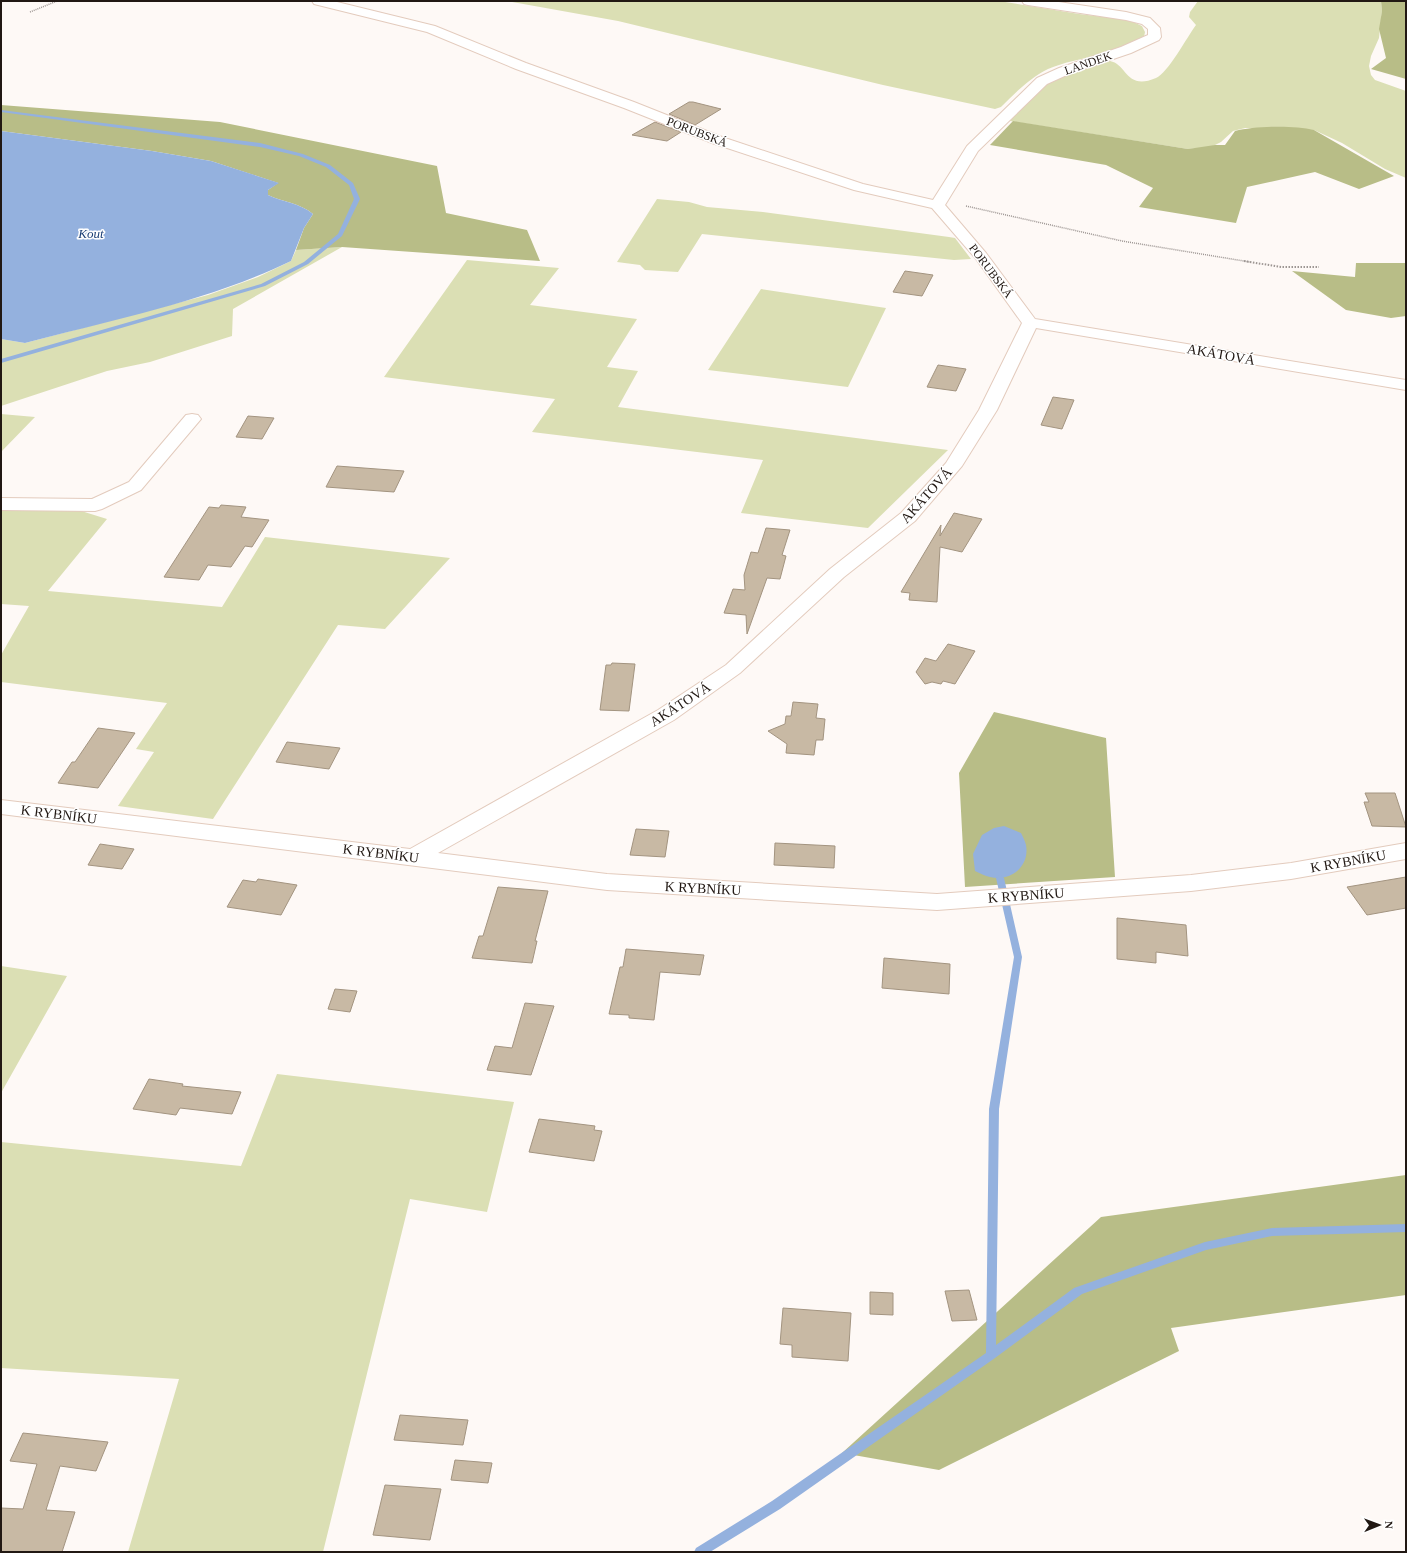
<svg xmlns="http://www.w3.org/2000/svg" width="1407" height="1553" font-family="'Times New Roman',serif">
<rect width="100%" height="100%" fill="#fef9f6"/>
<path fill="#dbdfb4" d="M507,1h492l80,13 50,6 13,6 3,6 -1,5c-28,19 -65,19 -96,32 -18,9 -33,24 -47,38l-6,2 -112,-24 -265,-64z
M1198,1h183l1,10 -3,27 -8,18 -2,10 2,9 4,5 31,11v87l-21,-9 -43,-26 -28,-13 -69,-2 -12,3 -12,11 -10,5 -23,2 -178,-28c6,-14 31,-37 45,-44 11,-5 23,-7 35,-11 5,-2 14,-6 20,-5 17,3 16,30 46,17 12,-5 31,-41 40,-53l-7,-8 1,-5z
M657,199l32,3 18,5 56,5 186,25 6,1 16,21 -17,1 -252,-26 -24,38 -33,-2 -5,-5 -23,-3z
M342,247l-109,62 -1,27 -82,26 -43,9 -106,35v-67l24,4 183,-48 50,-18 33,-16 5,-11z
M467,260l92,8 -29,37 107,14 -30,48 31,4 -20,36 330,43 -80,78 -127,-15 22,-53 -231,-28 23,-33 -171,-22z
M761,289l125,19 -38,79 -140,-17z
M1,414l34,3 -34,35z
M1,507l77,3 29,9 -59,72 174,16 43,-70 185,21 -65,71 -47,-4 -125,194 -95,-13 36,-54 -18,-3 31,-46 -166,-21v-27l28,-49 -28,-2z
M1,966l66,10 -66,117z
M277,1074l237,28 -27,110 -77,-13 -87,353h-195l51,-173 -178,-11v-226l240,24z"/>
<path fill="#b8bd87" d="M1381,1h25v78l-35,-10 15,-11 -7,-29 3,-18z
M1,105l219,17 217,44 9,47 81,17 13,31 -198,-14 -46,3 8,-22 9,-14c-13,-11 -30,-12 -45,-19v-5l10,-7 -67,-22 -59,-10 -151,-20z
M1013,121l175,28 27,-4h10l10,-14c21,-5 58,-6 79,-1l80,46 -35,13 -44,-17 -68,15 -11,36 -97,-16 14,-19 -47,-23 -116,-20z
M1356,263h50v53l-15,2 -45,-8 -54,-39 63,6z
M994,712l112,26 9,139 -150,10 -6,-114z
M1406,1175v120l-235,33 8,23 -240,119 -97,-17 259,-236z"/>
<path fill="#94b1de" d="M1,131l151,20 59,10 68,22 -11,7v5c15,7 32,8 45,19l-9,14 -13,33c-83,40 -176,58 -266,82l-24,-4z
M1004,826l17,7c2,4 4,8 5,12 4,22 -16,37 -36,32 -5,-1 -10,-4 -15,-6l-2,-17 9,-19 12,-7z"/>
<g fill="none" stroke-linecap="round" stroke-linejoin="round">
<path fill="#94b1de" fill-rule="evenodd" d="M1,110l259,33 43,11 27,11 23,18 7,16 -18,37 -34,28 -43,22 -264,77v-4l260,-75 43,-22 34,-28 16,-35 -5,-14 -23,-18 -27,-11 -39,-9 -259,-35z
M1000,875l4,3 18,79 -23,152 -3,236 78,-57 131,-46 67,-14 134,-4v8l-134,4 -66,14 -124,44 -87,64 -215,151 -70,43h-16l2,-4 76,-47 214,-148 3,-244 25,-152 -18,-79z"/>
</g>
<path fill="#c8b9a4" stroke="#a39480" d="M689,102h4l28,7 -26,16 -26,-11z
M655,122l26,10 -14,9 -35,-6z
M905,271l28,4 -11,21 -29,-4z
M938,365l28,4 -10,22 -29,-4z
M1053,397l21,3 -12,29 -21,-4z
M248,416l26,2 -12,21 -26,-2z
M337,466l67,5 -10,21 -68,-5z
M221,505l25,2 -5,10 28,3 -17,27 -7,-1 -14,21 -23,-2 -9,15 -35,-3 45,-70 10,1z
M954,513l28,6 -20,33 -22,-5 -3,55 -28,-2 1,-7 -9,-1 40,-67 -1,11z
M766,528l24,2 -8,25 4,1 -6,23 -13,-1 -20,56 -1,-19 -22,-2 9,-24 12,1 -1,-15 7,-23 7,1z
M948,644l27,7 -20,33 -12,-3 -2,3 -9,-2 -7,2 -9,-12 9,-14 11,3z
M612,663l23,1 -6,47 -29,-1 6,-45h5z
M793,702l25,2 -2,14 9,1 -2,21h-7l-2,15 -28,-2 1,-9 -19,-13 17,-7 1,-8h5z
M98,728l37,5 -37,55 -40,-5 14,-21h3z
M287,742l53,6 -11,21 -53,-7z
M1365,793h30l11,34 -34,-1 -8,-24h5z
M636,829l33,2 -4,26 -35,-2z
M775,843l60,3 -1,22 -60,-3z
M100,844l34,5 -12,20 -34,-4z
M1406,877v31l-39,7 -20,-28z
M258,879l39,6 -16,30 -54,-8 16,-27 13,2z
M498,887l50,4 -13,50h2l-5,22 -60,-5 7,-22h4z
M1117,918l69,7 2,31 -32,-4v11l-39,-4z
M626,949l78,6 -4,20 -40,-3 -6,48 -25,-2v-3l-20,-1 11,-47h3z
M884,958l66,6 -1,30 -67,-6z
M335,989l22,2 -7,21 -22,-3z
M525,1003l29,3 -23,69 -44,-5 8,-24 17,2z
M149,1079l34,5 -1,2 59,6 -9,22 -52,-6 -4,7 -43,-6z
M539,1119l56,7 -1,4 8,1 -8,30 -65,-9z
M969,1290l8,30 -25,1 -7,-30z
M870,1292l23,1v22l-23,-1z
M783,1308l68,5 -3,48 -56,-4v-12l-12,-1z
M400,1415l68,5 -5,25 -69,-5z
M23,1433l85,9 -12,29 -36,-5 -14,44 29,2 -13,40h-61v-44l22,1 14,-45 -27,-3z
M455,1460l37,3 -4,20 -37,-3z
M385,1485l56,4 -11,51 -57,-5z"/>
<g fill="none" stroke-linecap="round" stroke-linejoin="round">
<defs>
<path id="minor" d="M312,1h21l102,25 91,37 108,39 88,35 141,47 70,16 34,-54 70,-68 22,-10 62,-21 27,-12v-6l-6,-5 -16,-4 -98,-15 -4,-1 -2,-3h30l74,11 24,6 10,10 1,9 -2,3 -28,13 -62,21 -22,10 -69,67 -33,54 41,48 49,66 371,61v10l-370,-62 -39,82 -35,56 -47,55 -71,56 -104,96 -66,47 -236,133 169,21 330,20 254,-19 100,-12 115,-20v16l-115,20 -100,12 -254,19 -330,-20 -606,-76v-14l409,49 248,-139 68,-45 104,-96 71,-56 45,-50 33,-53 43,-87 -46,-64 -44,-51 -78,-18 -142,-47 -88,-35 -108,-39 -89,-37 -113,-28z
M192,414l6,1 3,4 -60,71 -39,19 -7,2 -94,-1v-12l91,1 37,-17 57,-67z"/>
</defs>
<use href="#minor" stroke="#e3cbbd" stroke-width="2"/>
<path stroke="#9d9693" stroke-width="1.5" stroke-dasharray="1 1" stroke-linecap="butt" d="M30,12l27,-11
M966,206l156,35 128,21"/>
<path stroke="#9d9693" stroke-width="2" stroke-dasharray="1.5 1.5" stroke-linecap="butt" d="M1244,261l37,6h38"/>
<use href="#minor" fill="#fff" fill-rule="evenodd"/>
</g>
<g text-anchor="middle" stroke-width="3" stroke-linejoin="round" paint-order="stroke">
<g font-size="12" fill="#211813" stroke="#fff">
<text transform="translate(1088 63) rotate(-19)" y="4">LANDEK</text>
<text transform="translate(697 132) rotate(21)" y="4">PORUBSKÁ</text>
<text transform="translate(991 271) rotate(53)" y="4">PORUBSKÁ</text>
</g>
<g font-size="13" font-style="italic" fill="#1a3e75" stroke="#fff">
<text x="91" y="238">Kout</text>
</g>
<g font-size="14" fill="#211813" stroke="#fff">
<text transform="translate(1221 354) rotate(10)" y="5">AKÁTOVÁ</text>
<text transform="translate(926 495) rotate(-48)" y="5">AKÁTOVÁ</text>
<text transform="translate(680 704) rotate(-33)" y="5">AKÁTOVÁ</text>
<text transform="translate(59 814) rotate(7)" y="5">K RYBNÍKU</text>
<text transform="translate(381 853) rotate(7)" y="5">K RYBNÍKU</text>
<text transform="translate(1348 861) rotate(-10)" y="5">K RYBNÍKU</text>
<text transform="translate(703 888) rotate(3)" y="5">K RYBNÍKU</text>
<text transform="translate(1026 895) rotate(-4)" y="5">K RYBNÍKU</text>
</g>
</g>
<rect width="1407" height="1553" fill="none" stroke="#211813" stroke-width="4"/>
<g transform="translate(1379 1525) rotate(89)" stroke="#ffffff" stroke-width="3" paint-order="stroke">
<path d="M0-3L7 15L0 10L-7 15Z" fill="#211813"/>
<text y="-6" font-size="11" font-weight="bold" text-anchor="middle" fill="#211813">N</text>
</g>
</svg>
